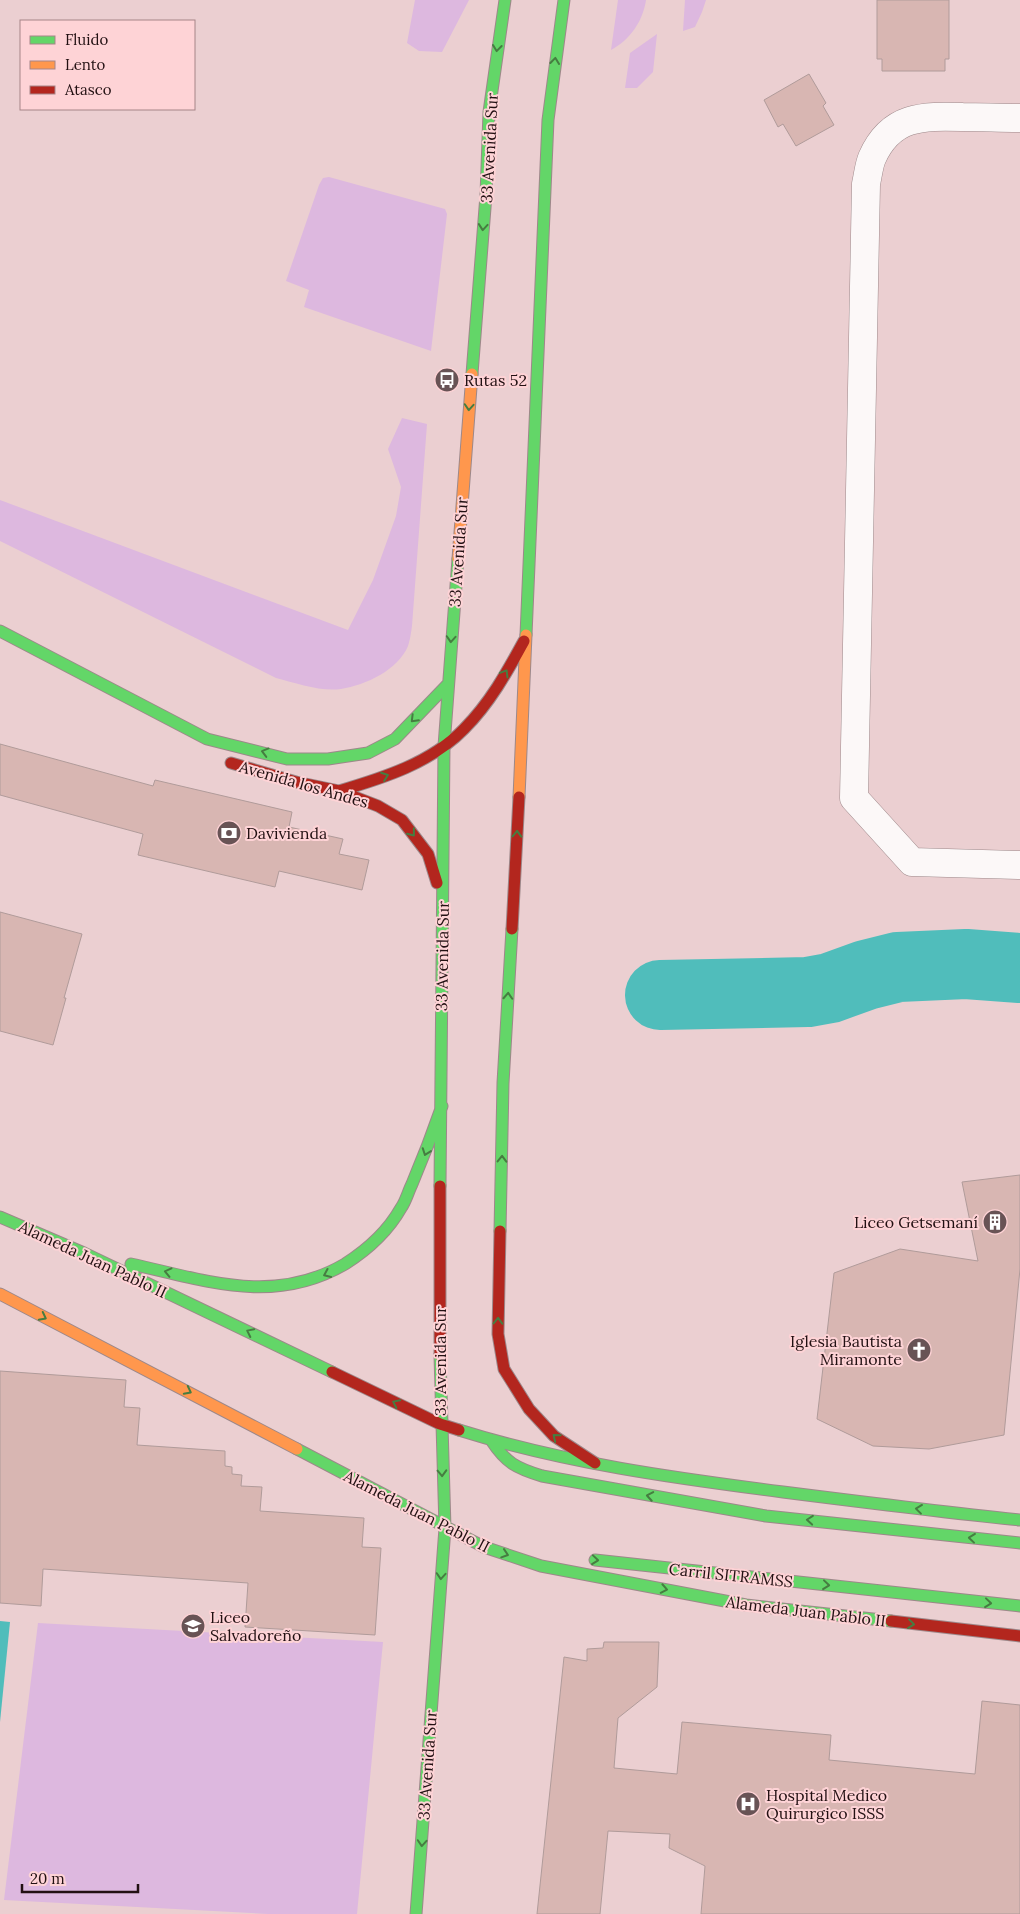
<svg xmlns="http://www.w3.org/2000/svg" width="1020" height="1914" font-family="Lora,serif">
<rect width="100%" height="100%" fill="#ebcfd1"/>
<path fill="#ddb8df" d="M415,0h54l-27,52 -23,-1 -12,-8z
M618,0h28c-3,21 -16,40 -35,50z
M685,0h21l-4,12 -7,15 -12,4z
M657,34l-4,38 -16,16h-12l5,-35z
M329,177l116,32 2,5 -16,137 -127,-44 5,-17 -23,-9 33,-96 4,-7z
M402,418l25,6 -15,202c-1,7 -2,14 -4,20 -10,24 -42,39 -67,43 -20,3 -45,-6 -65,-11l-276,-137v-41l348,130 25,-50 23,-64 5,-29 -13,-38z
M38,1623l345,19 -26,272h-89l-264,-14z"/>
<path fill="#50bdbb" d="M0,1621l10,1 -10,100z"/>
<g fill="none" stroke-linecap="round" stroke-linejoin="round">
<path stroke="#50bdbb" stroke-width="70" d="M660,995l148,-3 22,-4 36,-13 32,-8 68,-3 54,4"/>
</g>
<path fill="#d8b6b2" stroke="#b09b9a" d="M877,0h72v59h-4v12h-63v-12h-5z
M809,74l17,29 -3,3 11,19 -38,21 -13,-22 -5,3 -14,-27z
M0,744l153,42 2,-6 137,32 -3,15 54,12 -4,15 30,6 -7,30 -83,-19 -4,16 -137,-32 5,-21 -143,-39z
M0,912l82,22 -18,64h2l-13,47 -53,-14z
M1020,1175v94l-16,166 -75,14 -56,-3 -56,-27 17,-146 66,-24 78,12 -16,-79z
M0,1371l126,9 -2,27 16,1 -3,37 88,6v15l7,1v7l10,1 -1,11 21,1 -2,24 104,7 -2,29 19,1 -6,87 -130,-8 3,-44 -205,-14 -2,37 -41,-3z
M604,1642h55l-2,45 -39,31 -4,50 63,6 5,-52 149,13 -2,25 146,14 7,-73 38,4v209h-319l4,-48 -36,-18 1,-14 -62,-3 -8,83h-63l27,-257 23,4v-12l16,-1z"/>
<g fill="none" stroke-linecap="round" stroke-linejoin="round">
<defs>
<path id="street" d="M1020,118c-19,0 -38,-1 -57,-1 -40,-1 -72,-2 -91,41 -3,7 -4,17 -6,26l-12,614 58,64 108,3"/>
<path id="fast" d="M472,374l14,-179 3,-83 16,-112
M0,631l207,108 80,20h41l40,-6 27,-14 53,-55
M526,635l22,-515 16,-120
M440,1186l4,-440 14,-187
M0,1217l84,36 248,119
M500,1231l3,-148 9,-154
M131,1264c74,16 142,42 214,0 22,-14 43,-33 56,-56 5,-7 7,-16 11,-24 11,-26 21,-52 30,-78
M459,1430c105,33 215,48 324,62 79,10 158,20 237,28
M491,1440c15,23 25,28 51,36l224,40 254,27
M297,1449l187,98 57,19 205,39 145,16
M595,1560l425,46
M416,1914l29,-386 -5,-173"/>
<path id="slow" d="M458,559l14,-185
M519,797l7,-162
M0,1294l297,155"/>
<path id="jam" d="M231,763l65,19 43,9 39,15 24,14 26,34 9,29
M339,791c44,-13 92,-28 125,-62 26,-26 43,-57 60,-88
M512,929l7,-132
M500,1231l-2,103 6,35 25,40 25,27 41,27
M440,1355v-169
M332,1372l108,52 19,6
M891,1621l129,15"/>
</defs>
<use href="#street" stroke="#9d888a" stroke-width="29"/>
<use href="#fast" stroke="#9d888a" stroke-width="13"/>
<use href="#slow" stroke="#9d888a" stroke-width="13"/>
<use href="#jam" stroke="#9d888a" stroke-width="13"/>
<use href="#street" stroke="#fcf8f8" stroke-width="28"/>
<use href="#fast" stroke="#63d668" stroke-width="11"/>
<use href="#slow" stroke="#ff974d" stroke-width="11"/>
<use href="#jam" stroke="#b3261e" stroke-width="11"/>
</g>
<defs><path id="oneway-chevron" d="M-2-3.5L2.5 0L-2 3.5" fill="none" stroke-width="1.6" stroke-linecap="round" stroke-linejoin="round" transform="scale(1.25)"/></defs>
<g stroke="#467d41">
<use href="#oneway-chevron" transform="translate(497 48) rotate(97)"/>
<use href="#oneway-chevron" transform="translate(555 61) rotate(-83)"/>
<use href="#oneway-chevron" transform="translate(483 227) rotate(95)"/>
<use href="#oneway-chevron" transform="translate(469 407) rotate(94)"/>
<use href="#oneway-chevron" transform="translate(451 639) rotate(94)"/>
<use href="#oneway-chevron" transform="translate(505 673) rotate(-59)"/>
<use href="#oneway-chevron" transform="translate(414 719) rotate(135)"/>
<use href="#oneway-chevron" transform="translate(265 752) rotate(-165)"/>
<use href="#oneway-chevron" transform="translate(385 776) rotate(-20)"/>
<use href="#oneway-chevron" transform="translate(412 833) rotate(52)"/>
<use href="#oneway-chevron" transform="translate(517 834) rotate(-88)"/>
<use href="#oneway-chevron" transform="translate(508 996) rotate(-87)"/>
<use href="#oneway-chevron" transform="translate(426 1152) rotate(110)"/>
<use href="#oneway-chevron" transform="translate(502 1159) rotate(-89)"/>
<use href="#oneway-chevron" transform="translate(168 1272) rotate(-167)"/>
<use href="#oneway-chevron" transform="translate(327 1274) rotate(156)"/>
<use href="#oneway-chevron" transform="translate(43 1317) rotate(27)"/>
<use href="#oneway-chevron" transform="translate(498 1321) rotate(-89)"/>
<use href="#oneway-chevron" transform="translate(250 1332) rotate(-154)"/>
<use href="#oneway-chevron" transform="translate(188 1391) rotate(27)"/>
<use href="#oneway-chevron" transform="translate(396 1403) rotate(-154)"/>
<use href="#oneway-chevron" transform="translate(556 1437) rotate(-141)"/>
<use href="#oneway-chevron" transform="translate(442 1473) rotate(88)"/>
<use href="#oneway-chevron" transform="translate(650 1496) rotate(-170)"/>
<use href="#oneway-chevron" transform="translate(919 1509) rotate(-173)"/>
<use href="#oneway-chevron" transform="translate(810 1520) rotate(-175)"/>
<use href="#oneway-chevron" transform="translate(972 1538) rotate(-174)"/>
<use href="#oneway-chevron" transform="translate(505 1554) rotate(18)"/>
<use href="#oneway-chevron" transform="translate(595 1560) rotate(6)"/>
<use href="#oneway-chevron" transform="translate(441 1576) rotate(94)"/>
<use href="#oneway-chevron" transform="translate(826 1585) rotate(6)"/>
<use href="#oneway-chevron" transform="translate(664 1589) rotate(11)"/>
<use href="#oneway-chevron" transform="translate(988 1603) rotate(6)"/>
<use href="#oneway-chevron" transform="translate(911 1624) rotate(7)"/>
<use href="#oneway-chevron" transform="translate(422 1843) rotate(94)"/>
</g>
<defs>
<symbol id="bus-disc" viewBox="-11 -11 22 22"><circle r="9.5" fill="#685355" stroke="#fed3d6"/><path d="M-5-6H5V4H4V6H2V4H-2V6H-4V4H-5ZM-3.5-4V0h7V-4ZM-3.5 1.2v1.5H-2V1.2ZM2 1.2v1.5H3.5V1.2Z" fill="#fff"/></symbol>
<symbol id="bank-disc" viewBox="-11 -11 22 22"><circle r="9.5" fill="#685355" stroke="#fed3d6"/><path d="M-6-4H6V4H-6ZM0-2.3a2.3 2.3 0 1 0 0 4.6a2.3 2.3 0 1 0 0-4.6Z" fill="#fff"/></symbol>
<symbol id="building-disc" viewBox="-11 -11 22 22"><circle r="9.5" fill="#685355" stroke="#fed3d6"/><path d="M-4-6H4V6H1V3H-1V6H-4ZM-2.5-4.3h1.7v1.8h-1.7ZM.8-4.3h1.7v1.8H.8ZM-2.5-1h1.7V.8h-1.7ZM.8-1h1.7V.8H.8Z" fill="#fff"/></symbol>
<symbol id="church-disc" viewBox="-11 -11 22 22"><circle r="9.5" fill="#685355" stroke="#fed3d6"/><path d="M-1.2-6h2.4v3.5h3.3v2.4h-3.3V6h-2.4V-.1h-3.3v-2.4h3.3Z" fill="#fff"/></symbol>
<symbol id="school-disc" viewBox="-11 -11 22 22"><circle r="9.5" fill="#685355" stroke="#fed3d6"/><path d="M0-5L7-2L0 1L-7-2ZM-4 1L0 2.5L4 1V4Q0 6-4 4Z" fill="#fff"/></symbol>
<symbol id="hospital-disc" viewBox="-11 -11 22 22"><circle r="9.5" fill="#685355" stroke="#fed3d6"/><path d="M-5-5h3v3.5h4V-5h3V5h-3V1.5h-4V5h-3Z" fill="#fff"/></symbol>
</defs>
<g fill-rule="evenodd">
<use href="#bus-disc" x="433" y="366" width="28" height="28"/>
<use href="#bank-disc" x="215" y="819" width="28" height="28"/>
<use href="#building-disc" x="981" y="1208" width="28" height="28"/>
<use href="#church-disc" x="905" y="1336" width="28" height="28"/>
<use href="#school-disc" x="179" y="1612" width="28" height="28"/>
<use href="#hospital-disc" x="734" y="1790" width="28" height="28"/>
</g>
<g text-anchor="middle" stroke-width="4" stroke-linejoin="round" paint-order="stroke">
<g font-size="16" fill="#221012" stroke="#fed3d6">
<text transform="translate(489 148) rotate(-87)" y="6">33 Avenida Sur</text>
<text transform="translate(458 552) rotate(-86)" y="6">33 Avenida Sur</text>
<text transform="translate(304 784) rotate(16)" y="6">Avenida los Andes</text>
<text transform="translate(442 956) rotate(-89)" y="6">33 Avenida Sur</text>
<text transform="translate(93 1259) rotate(25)" y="6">Alameda Juan Pablo II</text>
<text transform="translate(440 1361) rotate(-90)" y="6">33 Avenida Sur</text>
<text transform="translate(417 1511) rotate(27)" y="6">Alameda Juan Pablo II</text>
<text transform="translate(731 1575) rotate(6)" y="6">Carril SITRAMSS</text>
<text transform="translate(806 1611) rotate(7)" y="6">Alameda Juan Pablo II</text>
<text transform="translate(427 1765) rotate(-86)" y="6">33 Avenida Sur</text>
</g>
<g font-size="16" fill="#221012" stroke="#fed3d6" text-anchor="start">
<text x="464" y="386">Rutas 52</text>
<text x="246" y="839">Davivienda</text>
<text x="978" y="1228" text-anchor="end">Liceo Getsemaní</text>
<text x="902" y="1347" text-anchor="end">Iglesia Bautista<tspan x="902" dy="18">Miramonte</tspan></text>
<text x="210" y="1623">Liceo<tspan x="210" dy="18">Salvadoreño</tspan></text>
<text x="766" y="1801">Hospital Medico<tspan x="766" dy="18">Quirurgico ISSS</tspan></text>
</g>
</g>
<rect x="20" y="20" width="175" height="90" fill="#fed3d6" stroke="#a68588"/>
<rect x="30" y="36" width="25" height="8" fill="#63d668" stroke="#a68588"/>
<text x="65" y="45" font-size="15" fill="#221012">Fluido</text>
<rect x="30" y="61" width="25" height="8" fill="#ff974d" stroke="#a68588"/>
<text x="65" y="70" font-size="15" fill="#221012">Lento</text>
<rect x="30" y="86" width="25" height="8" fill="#b3261e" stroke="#a68588"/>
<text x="65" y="95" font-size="15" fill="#221012">Atasco</text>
<path d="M22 1884v8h116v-8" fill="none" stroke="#221012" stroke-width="2.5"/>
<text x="30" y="1884" font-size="15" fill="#221012" stroke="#fed3d6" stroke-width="4" paint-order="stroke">20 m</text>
</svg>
